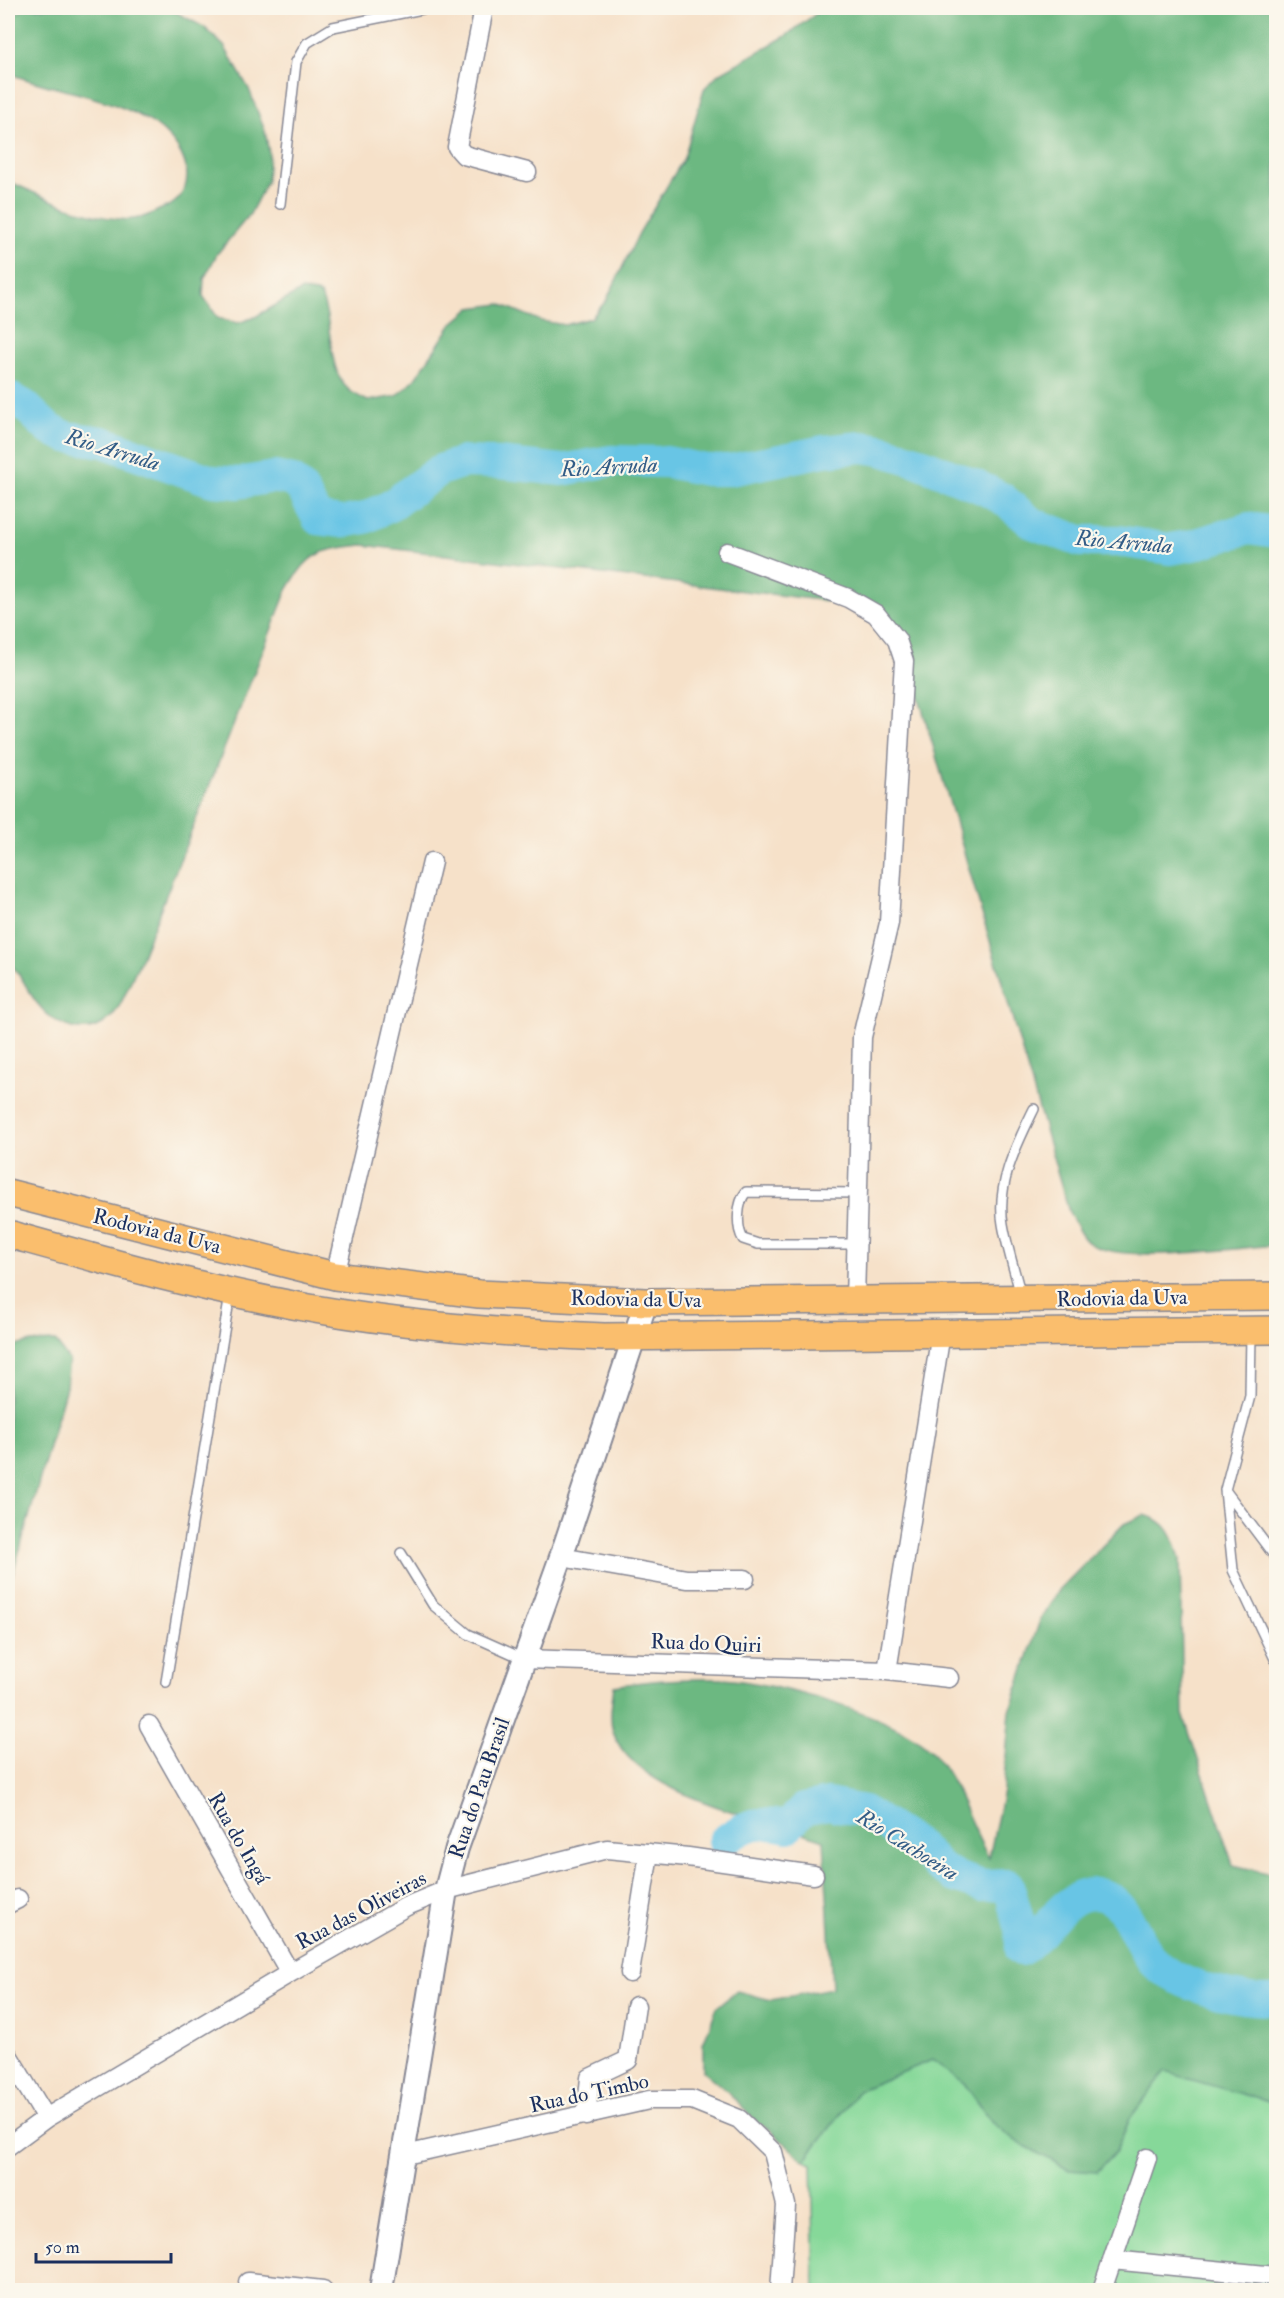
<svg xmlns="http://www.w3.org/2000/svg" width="1284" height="2298" font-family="'IM FELL Double Pica',serif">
<rect width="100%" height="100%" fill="#fbf7ec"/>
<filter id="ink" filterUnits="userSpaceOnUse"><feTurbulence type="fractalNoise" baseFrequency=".0167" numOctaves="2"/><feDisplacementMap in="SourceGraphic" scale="12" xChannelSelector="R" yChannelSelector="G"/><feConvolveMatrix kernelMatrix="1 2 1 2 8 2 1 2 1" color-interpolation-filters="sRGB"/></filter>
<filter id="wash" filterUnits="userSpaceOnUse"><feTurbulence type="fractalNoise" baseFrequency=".008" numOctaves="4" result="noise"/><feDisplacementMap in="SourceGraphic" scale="24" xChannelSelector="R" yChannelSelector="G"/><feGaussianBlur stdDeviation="1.35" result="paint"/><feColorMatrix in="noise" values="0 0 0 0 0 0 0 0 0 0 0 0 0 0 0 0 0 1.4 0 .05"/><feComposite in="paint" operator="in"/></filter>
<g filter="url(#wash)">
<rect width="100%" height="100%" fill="#f6e1c9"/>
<path fill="#86d899" stroke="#50847c" stroke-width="1.5" d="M932,2060l32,23 28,39 124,29 14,-33 35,-47 111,33v172l-3,14h-458l-3,-126 -8,-3 55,-71z"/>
<path fill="#6cb881" stroke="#447470" stroke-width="1.5" d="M28,8h140l36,19 20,19 25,43 16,42 4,22 -2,28 -17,33 -33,40 -13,25 -1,17 15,22 20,5 17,-6 47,-27 18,4c14,27 6,76 28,95 5,5 14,9 20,12l29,-5 18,-17 37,-55 19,-16 29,-4 41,17 24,4 26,-7 15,-17 33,-68 45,-75 20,-69 13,-14 67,-38 40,-29h452v1237c-40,3 -156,20 -187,-2 -9,-6 -15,-22 -20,-31l-154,-528 -13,-38 -50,-42 -489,-59c-45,6 -52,5 -76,45l-149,376c-7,13 -12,29 -20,42 -22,34 -59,23 -81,-5 -11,-14 -15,-29 -29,-41v-781c36,16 72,35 112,38 14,2 27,-2 39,-9 5,-2 13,-5 17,-9 25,-25 2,-61 -22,-77 -44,-29 -98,-32 -146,-51v-57z
M55,1341l14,19 -3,27 -58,204v-243l23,-6z
M1144,1515c24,5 30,22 36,44l3,155 50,151 43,10v229l-111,-32 -35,46 -14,33 -19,21 -28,-2 -53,-29 -24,-19 -28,-39 -32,-23 -73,30 -55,71 -34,-31 -11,-6 -31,-32 -25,-21v-27l14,-37 20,-16 34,9 61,-12 -8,-148c-59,-22 -189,-43 -211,-108 -4,-14 -1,-31 1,-46 36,-6 72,-8 109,-7 50,3 173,36 208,72 26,27 38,74 58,107l14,-67 7,-80 30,-91 20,-31 64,-65z"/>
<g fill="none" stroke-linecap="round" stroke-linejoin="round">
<path stroke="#67c5e5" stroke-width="32" d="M8,397l17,9 24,23 18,8 36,5 109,39 26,2 36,-6 19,4 9,8 16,30 25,3 22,-4 25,-12 50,-36 23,-8 36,1 63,7 49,-9 55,1 40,8h24l94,-19 38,-4 19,3 35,11 70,29 17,9 29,24 48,18h39l51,8 23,-4 56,-17 27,4
M724,1841c25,-19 34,-20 64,-14l15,-18 25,-5 36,7 56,36 19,20 14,9 29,10 26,-1 12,41 1,24c24,-14 36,-48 65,-55 43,-9 47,52 73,72 29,22 81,34 117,33"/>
</g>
</g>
<g filter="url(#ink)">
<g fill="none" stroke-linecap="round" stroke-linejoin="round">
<defs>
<path id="service" d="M280,204l16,-142 11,-19 26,-16 94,-19
M856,1244h-98l-15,-5c-7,-12 -6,-36 3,-47l112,1
M1021,1296c-6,-24 -14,-48 -18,-72 -7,-40 14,-80 31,-115
M1251,1333l-1,63 -25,94 8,80 43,91
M1225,1490l51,68
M401,1553l32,52 35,29 56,25
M166,1682l64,-387"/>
<path id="minor" d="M484,8l-27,139 7,8 63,17
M727,552l121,46 28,16 21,26 7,21 -15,262 -27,114 -7,263
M335,1276l97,-414
M561,1557l126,22h58
M524,1659l363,12 62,7
M887,1671l54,-338
M149,1725l141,248
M8,1904l10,-5
M630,1973l19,-120
M8,2055l38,63
M586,2116l4,-38 38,-18 8,-54
M8,2146l38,-28 244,-145 117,-67 39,-16 161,-41 81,8 126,18
M401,2156l248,-56h43l47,19 34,33 13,53 -6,85
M1112,2260l164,16
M248,2282l75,8
M1102,2290l45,-132"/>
<path id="tertiary" d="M381,2290l65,-400 11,-42 104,-291 85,-255"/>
<path id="primary" d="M8,1193l327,83 144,18 167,8 630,-6
M8,1234c94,26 189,53 285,71 103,20 207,28 311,32l672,-7"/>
</defs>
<use href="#service" stroke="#888894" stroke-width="12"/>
<use href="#minor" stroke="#888894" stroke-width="21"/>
<use href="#tertiary" stroke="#888894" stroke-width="26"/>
<use href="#primary" stroke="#888894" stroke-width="30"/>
<use href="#service" stroke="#fff" stroke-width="9"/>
<use href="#minor" stroke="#fff" stroke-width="18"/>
<use href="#tertiary" stroke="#fff" stroke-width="22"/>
<use href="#primary" stroke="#fabe6d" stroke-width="27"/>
</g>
</g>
<g text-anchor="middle" stroke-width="4.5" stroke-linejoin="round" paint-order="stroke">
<g font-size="21" fill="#1b2f5e" stroke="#fbf7ec">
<text transform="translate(157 1231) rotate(14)" y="7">Rodovia da Uva</text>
<text transform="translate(1122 1298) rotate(-1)" y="7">Rodovia da Uva</text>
<text transform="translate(636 1299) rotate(1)" y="7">Rodovia da Uva</text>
<text transform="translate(706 1643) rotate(2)" y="7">Rua do Quiri</text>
<text transform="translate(479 1788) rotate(-71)" y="7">Rua do Pau Brasil</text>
<text transform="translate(239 1838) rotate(60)" y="7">Rua do Ingá</text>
<text transform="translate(361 1910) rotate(-28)" y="7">Rua das Oliveiras</text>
<text transform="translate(589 2093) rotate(-12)" y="7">Rua do Timbo</text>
</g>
<g font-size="22" font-style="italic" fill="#325c86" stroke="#fbf7ec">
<text transform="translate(113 449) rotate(17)" y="8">Rio Arruda</text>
<text transform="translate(609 466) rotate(-3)" y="8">Rio Arruda</text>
<text transform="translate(1124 541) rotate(5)" y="8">Rio Arruda</text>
<text transform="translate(908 1844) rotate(32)" y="8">Rio Cachoeira</text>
</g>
</g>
<rect width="1284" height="2298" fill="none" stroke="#fbf7ec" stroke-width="30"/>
<path d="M36 2253v9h135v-9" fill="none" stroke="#1b2f5e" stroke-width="3"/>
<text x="45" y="2253" font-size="18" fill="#1b2f5e" stroke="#fbf7ec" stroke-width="4.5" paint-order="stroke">50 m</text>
</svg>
